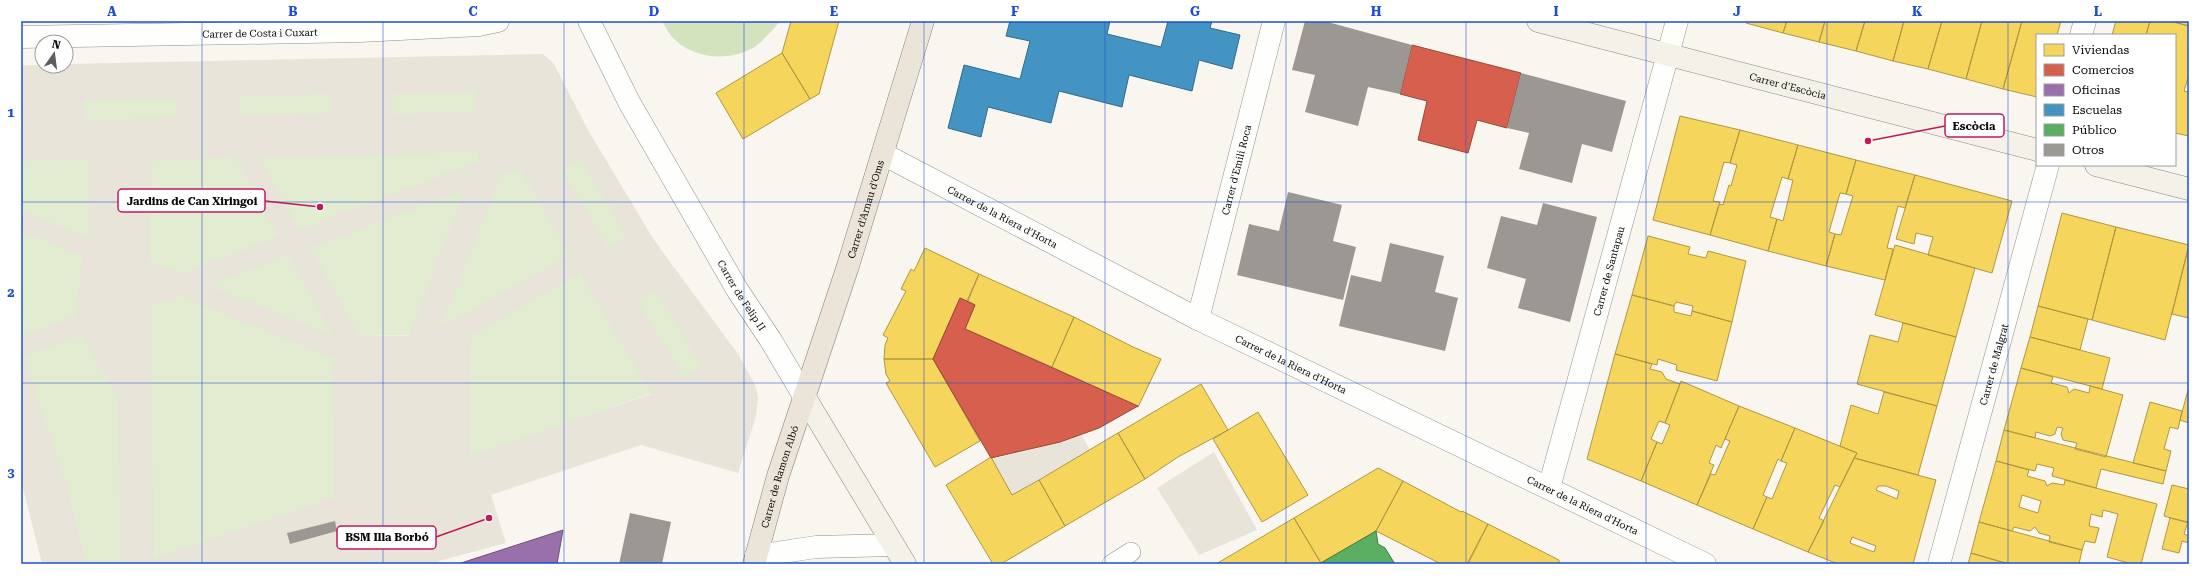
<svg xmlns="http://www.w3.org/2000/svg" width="2210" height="585" font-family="'Roboto Serif',serif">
<rect width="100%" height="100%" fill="#f8f6ee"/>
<path fill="#e2ecd0" d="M538,74l185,307 -71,12 -182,64 1,-121 -111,-1 -16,161 -202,68h-91l-30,-119v-366z"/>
<path fill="#d3e3be" d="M662,21h117l1,1c-9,9 -18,21 -29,27 -25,13 -60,9 -79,-12 -4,-5 -7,-11 -10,-16z"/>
<path fill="#e8e4da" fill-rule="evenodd" d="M543,54l11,10 34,66 66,110 84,114 17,31 3,12 -2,19 -18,57 -97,-28 -150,50 15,48 -67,18v3h-319l-2,-168 -37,-61 -57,22 43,129 19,78h-44l-21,-84v-143l54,-21 8,-60 -62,-25v-20l68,27v-78l-68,1v-39l3,-1 -3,-19v-37l45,1v-2zM475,91v21l-82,2v-20zM331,94v19l-92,3v-19zM177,98v20l-92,2 -1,-20zM479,152l-2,10 -178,68 -39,-73zM235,157l44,79 -98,38 -31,-13 1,-100zM580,158l46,79 -18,11 -46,-79zM520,169l50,86 -129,72 60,-151zM465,189l-56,147 -50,-1 -48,-87zM288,255l45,81 -124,-51zM580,273l71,121 -181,62 1,-120zM656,290l45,76 -17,11 -47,-76zM179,296l154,62 1,139 -180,62 -3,-253z
M1081,434l9,16 -78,45 -20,-36 35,-8z
M1214,452l43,78 -58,25 -42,-67z"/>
<path fill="#f6d55c" stroke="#af9843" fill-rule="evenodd" d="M791,21h48l-20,73 -9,5 -28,-46z
M1747,21h40l-4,12 -37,-10z
M1787,21h38l-6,21 -36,-9z
M1825,21h40l-9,30 -37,-9z
M1865,21h39l-11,40 -37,-10z
M1904,21h38l-14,48 -35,-8z
M1942,21h40l-16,58 -38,-10z
M1982,21h40l-19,68 -37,-10z
M2022,21h39l-4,14h-20v62l-34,-8z
M2116,21h34l-4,14h-34z
M2150,21h20l19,5v49l-5,16 5,1v44l-14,-3v-98h-29z
M2170,21h19v5z
M782,53l28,46 -67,40 -27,-46z
M1680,116l60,14 -10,33 -6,-1 -11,39 7,1 -10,33 -57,-15z
M1740,130l58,15 -10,34 -6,-2 -12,40 7,2 -9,32 -58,-16 9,-31 4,1 6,-20 2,1 6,-21 -7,-2z
M1798,145l58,15 -10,34 -6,-1 -11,39 6,2 -9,32 -58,-15 9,-32 6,2 10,-41 -5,-1z
M1856,160l59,15 -10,33 -7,-2 -11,42 6,1 -8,31 -59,-14 9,-32 6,1 12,-39 -7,-2z
M1915,175l97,26 -20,72 -64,-18 5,-18 -17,-4 -2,11 -18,-5z
M2062,213l54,14 -24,93 -54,-14z
M2116,227l73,18 -24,95 -73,-20z
M1648,236l42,11 -2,7 18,4 2,-7 38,10 -14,61 -40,-11 1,-5 -17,-4 -2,4 -42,-11z
M1895,245l80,23 -19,69 -81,-22z
M2189,245v73l-17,-4z
M925,248l54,26 -12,27 -7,-3 -27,61h-49l1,-14 3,-7 -5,-3 23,-44 -5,-2 10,-20 3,2z
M979,274l95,43 -22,50 -87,-38 10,-24 -7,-4z
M1632,295l42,11v6l17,4 1,-5 40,11 -15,59 -41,-11 1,-5 -19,-6 -1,6 -42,-11z
M2038,306l50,13 -8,31 -50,-13z
M1074,317l59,30 28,12 -23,48 -86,-40z
M1903,323l53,14 -19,69 -80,-22 13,-49 28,7z
M2030,337l80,21 -8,31 -81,-21z
M1615,354l37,10 -2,5 12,3 4,7 14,5 -15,39 -6,-2 -8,18 6,3 -16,39 -54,-22z
M884,359h49l47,82 -45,26 -49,-84 4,-2 -4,-7z
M2021,368l32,9 -2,6 16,4 2,6 5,-4 15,4 1,-7 33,9 -17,62 -31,-8 2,-6 -14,-3 -2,-6 2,-6 -6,-1 -2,7 -5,2 -14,-4 -1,6 -31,-8z
M1681,381l58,25 -18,42 -5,-3 -7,18 5,2 -17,40 -56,-24 16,-39 5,2 8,-19 -5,-2z
M1201,384l27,46 -50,27 -33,22 -27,-46z
M2188,390h1v33l-9,-3z
M1884,392l53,14 -19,69 -64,-17 3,-5 -17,-7 11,-41 27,9z
M2150,402l32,9 -4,18 -8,-2 -6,22 7,2 -5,20 -33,-8z
M1739,406l56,22 -14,33 -3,-2 -15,36 4,2 -14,32 -56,-24 14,-31 4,1 15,-34 -5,-2z
M1258,412l50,83 -46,27 -49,-83z
M1795,428l62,25 -17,34 -5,-2 -16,33 5,3 -16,31 -55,-23 14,-32 5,2 15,-36 -6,-2z
M2004,430l162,41 -3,13 -62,-15 -5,19 -44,-12 2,-8 -17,-4 -2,7 -39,-10z
M1118,433l27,46 -80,47 -26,-46z
M991,457l21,38 27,-15 26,46 -64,38h-8l-47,-79z
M1854,458l82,22 -23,84h-75l-30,-12zM1878,486h8l13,5 -2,8 -21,-9zM1852,537l24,9 -2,6 -24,-9z
M1996,461l33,9 -2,6 18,5 2,5 5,-3 12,2 1,-5 92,24 -16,60h-9l-25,-7 11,-43 -15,-4 -1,7 -11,-3 -2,12 10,2 -4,15 -10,-2 -3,9 -33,-8 1,-6 -11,-3 -4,-6 -5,4 -16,-4 -2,4 -33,-9zM2022,495l19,6 -3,12 -19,-6z
M1378,468l25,13 -27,50 -55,32 -27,-45z
M1403,481l58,31 1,-1 26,13 -20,40h-27l-65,-33z
M2172,485l17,4v34l-25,-7z
M1294,518l27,45 -2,1h-103z
M2170,518l18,4 -4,12 5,2v7l-7,-2 -3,12 -17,-4z
M1979,522l103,28 -3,14h-70l-38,-11z
M1488,524l71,36v4h-87l-4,-2z
M1971,553l37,11h-40z"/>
<path fill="#d6604d" stroke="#994639" d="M1412,45l109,28 -14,55 -30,-8 -9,33 -50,-13 9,-39 -27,-7z
M960,298l15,7 -10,24 173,77 -39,22 -39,14 -69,16 -58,-99z"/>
<path fill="#9970ab" stroke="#6e517b" d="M563,530l-6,34h-99z"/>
<path fill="#4393c3" stroke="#326a8c" d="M1010,21h100l-3,13 54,13 7,-26h44l-2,7 30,7 -8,34 -33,-9 -7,31 -63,-16 -7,32 -63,-16 -8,32 -63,-16 -7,30 -33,-9 16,-63 56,14 10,-38 -24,-5z"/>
<path fill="#5aae61" stroke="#427d47" d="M1376,531l2,13 7,4 10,16h-76z"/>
<path fill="#9b9894" d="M1305,21h19l88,24 -12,49 -32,-7 -10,39 -53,-14 10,-37 -23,-5z
M1521,73l105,28 -14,51 -30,-8 -10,39 -53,-14 10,-36 -22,-5z
M1288,192l54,13 -9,36 23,6 -13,53 -106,-25 12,-51 30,7z
M1543,203l54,14 -27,105 -52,-14 8,-29 -39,-11 14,-52 36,9z
M1390,243l54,13 -9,36 23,6 -13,53 -106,-25 12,-51 30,7z
M630,513l41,9 -9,42h-43z
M335,521l2,10 -47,13 -3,-11z"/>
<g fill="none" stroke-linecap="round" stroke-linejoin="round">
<defs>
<path id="service" d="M1112,564l19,-12"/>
<g id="minor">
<path d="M2081,35l4,-14"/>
<path id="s1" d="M883,154l315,165 507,245"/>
<path id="s2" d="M1198,319l76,-298"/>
<path id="s3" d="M1549,488l128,-467"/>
<path d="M756,556l60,-9 77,-2"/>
<path id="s4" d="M1939,564l109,-399"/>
</g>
<g id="tertiary">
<path id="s5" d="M589,21l40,81 109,189 32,48 34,57"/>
<path id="s6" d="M21,37l339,-6 119,-6 19,-4"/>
</g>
<g id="secondary">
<path id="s7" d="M1538,21l499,129"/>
<path d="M2096,165l93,24"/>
<path d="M804,396l101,168"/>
</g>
<g id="primary">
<path id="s8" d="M754,564l24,-88 70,-210 75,-245"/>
</g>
</defs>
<use href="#service" stroke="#91908d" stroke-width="20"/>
<use href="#minor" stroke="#91908d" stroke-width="23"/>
<use href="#tertiary" stroke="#91908d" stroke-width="23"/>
<use href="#secondary" stroke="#888783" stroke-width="23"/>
<use href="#primary" stroke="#7e7e7a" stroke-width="23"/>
<use href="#service" stroke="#fefefc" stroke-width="19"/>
<use href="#minor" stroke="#fefefc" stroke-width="22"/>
<use href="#tertiary" stroke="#fefefc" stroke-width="22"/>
<use href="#secondary" stroke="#f3f1e8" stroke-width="22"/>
<use href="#primary" stroke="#eae5d8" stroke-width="22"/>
</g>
<path fill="none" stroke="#1d4ed8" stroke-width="1" stroke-opacity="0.55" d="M202,21v543M383,21v543M564,21v543M744,21v543M924,21v543M1105,21v543M1286,21v543M1466,21v543M1646,21v543M1827,21v543M2008,21v543M21,202h2168M21,383h2168"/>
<g text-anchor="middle" stroke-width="4" stroke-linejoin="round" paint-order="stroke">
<g font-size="10" fill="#0a0a0a" stroke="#fff">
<text dy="4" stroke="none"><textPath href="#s6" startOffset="239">Carrer de Costa i Cuxart</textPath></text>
<text dy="4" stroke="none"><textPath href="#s7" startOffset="258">Carrer d'Escòcia</textPath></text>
<text dy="4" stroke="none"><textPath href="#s2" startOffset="154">Carrer d'Emili Roca</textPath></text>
<text dy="4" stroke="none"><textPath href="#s8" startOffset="372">Carrer d'Arnau d'Oms</textPath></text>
<text dy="4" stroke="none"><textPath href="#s1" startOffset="135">Carrer de la Riera d'Horta</textPath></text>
<text dy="4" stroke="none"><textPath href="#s3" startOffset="225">Carrer de Santapau</textPath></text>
<text dy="4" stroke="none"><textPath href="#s5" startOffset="314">Carrer de Felip II</textPath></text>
<text dy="4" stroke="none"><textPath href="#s1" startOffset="459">Carrer de la Riera d'Horta</textPath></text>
<text dy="4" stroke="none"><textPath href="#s4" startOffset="207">Carrer de Malgrat</textPath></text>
<text dy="4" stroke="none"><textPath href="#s8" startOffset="91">Carrer de Ramon Albó</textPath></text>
<text dy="4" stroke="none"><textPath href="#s1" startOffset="783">Carrer de la Riera d'Horta</textPath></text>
</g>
</g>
<path fill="none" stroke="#c2185b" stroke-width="1.5" d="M1868 141L1945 126M320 207L265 201M489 518L436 537"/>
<g fill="#c2185b" stroke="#fff" stroke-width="1.5">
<circle cx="1868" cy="141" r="4"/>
<circle cx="320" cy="207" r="4"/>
<circle cx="489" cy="518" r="4"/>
</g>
<g fill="#fff" stroke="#c2185b" stroke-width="1.5">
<rect x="1945" y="114" width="59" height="23" rx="4"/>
<rect x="118" y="189" width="147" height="23" rx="4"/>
<rect x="337" y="526" width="99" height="23" rx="4"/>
</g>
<g font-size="11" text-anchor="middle" font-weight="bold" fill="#0a0a0a">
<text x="1974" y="130">Escòcia</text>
<text x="192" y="205">Jardins de Can Xiringoi</text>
<text x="387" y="541">BSM Illa Borbó</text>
</g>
<rect width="2210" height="585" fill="none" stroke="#ffffff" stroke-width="44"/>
<rect x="2036" y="34" width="140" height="132" fill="#ffffff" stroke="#9d9d9d"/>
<rect x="2044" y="44" width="20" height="12" fill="#f6d55c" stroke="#9d9d9d"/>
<text x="2072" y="54" font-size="12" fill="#0a0a0a">Viviendas</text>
<rect x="2044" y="64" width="20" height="12" fill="#d6604d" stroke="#9d9d9d"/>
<text x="2072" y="74" font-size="12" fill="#0a0a0a">Comercios</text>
<rect x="2044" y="84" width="20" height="12" fill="#9970ab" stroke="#9d9d9d"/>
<text x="2072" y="94" font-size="12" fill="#0a0a0a">Oficinas</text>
<rect x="2044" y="104" width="20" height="12" fill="#4393c3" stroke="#9d9d9d"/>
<text x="2072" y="114" font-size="12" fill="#0a0a0a">Escuelas</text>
<rect x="2044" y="124" width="20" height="12" fill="#5aae61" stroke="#9d9d9d"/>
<text x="2072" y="134" font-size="12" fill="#0a0a0a">Público</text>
<rect x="2044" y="144" width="20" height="12" fill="#9b9894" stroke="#9d9d9d"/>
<text x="2072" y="154" font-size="12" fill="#0a0a0a">Otros</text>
<g transform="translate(54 54) rotate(14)"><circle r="19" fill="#ffffff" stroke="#9d9d9d"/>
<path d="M0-3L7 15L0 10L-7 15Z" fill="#5d5d5a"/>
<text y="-6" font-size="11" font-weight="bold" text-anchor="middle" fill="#0a0a0a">N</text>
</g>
<rect x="22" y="22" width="2166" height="541" fill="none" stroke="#1d4ed8" stroke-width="1.5"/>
<g font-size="13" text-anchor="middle" font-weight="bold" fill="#1d4ed8">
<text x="112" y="16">A</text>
<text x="293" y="16">B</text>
<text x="473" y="16">C</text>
<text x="654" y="16">D</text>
<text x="834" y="16">E</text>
<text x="1015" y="16">F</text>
<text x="1195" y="16">G</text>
<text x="1376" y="16">H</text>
<text x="1556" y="16">I</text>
<text x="1737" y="16">J</text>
<text x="1917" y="16">K</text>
<text x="2098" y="16">L</text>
<text x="11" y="117">1</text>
<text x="11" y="297">2</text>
<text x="11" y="477">3</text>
</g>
</svg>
